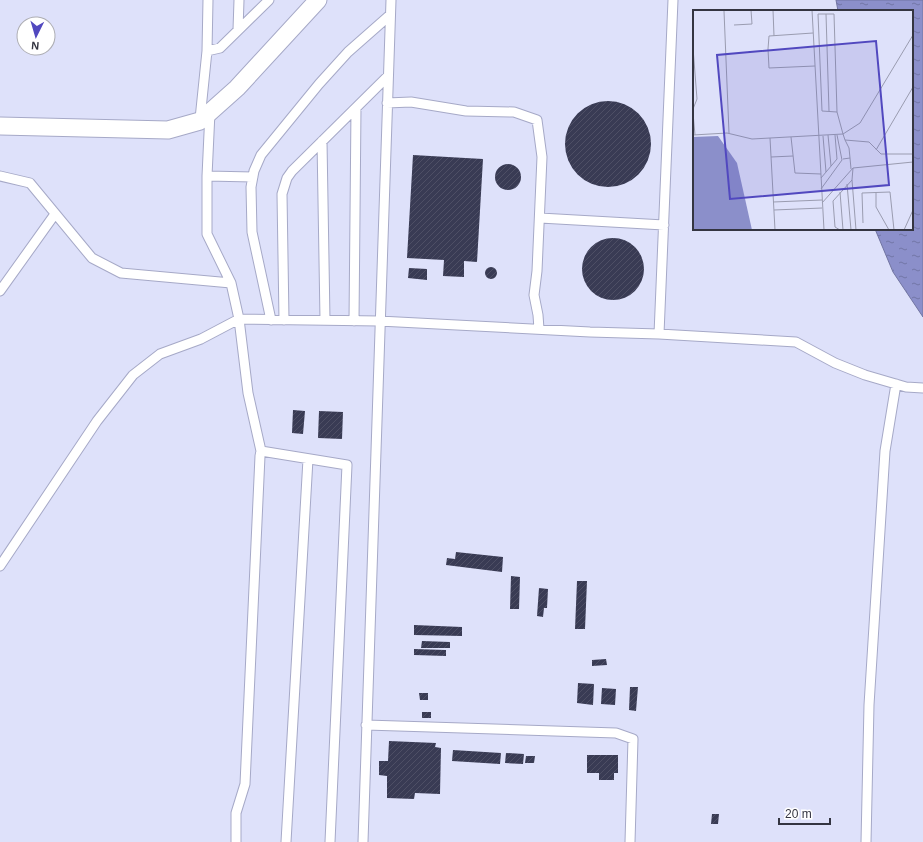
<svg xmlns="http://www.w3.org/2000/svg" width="923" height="842" font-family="Helvetica,sans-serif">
<defs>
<pattern id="water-ripples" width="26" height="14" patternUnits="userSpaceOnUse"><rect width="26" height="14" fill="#8b8fca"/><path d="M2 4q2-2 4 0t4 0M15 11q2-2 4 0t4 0" fill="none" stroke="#7276a6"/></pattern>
<pattern id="building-hatch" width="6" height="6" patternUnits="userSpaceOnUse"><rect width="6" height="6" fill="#393b54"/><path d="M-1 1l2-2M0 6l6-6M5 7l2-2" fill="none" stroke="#4e4f65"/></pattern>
</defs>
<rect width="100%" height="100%" fill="#dee1fa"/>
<path fill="url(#water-ripples)" stroke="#7174a1" d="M836,0h87v317l-30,-45 -18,-43h37v-218h-74z"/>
<path fill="url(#building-hatch)" d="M565 144a43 43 0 1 1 86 0a43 43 0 1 1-86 0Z
M413,155l70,4 -6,103 -13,-1v16l-21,-1 1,-16 -37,-2z
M495 177a13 13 0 1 1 26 0a13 13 0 1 1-26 0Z
M582 269a31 31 0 1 1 62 0a31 31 0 1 1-62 0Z
M485 273a6 6 0 1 1 12 0a6 6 0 1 1-12 0Z
M409,268l18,1v11l-19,-2z
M293,410l12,1 -2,23 -11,-1z
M319,411l24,1 -1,27 -24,-1z
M456,552l47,5 -1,15 -56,-7 1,-7 8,1z
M511,576l9,1 -1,32h-9z
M577,581h10l-2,48h-10z
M539,588l9,1 -1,19h-3l-1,9 -6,-1z
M414,625l48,2v9l-48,-1z
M422,641l28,1v6h-29z
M414,649l32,1v6l-32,-1z
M606,659l1,6 -15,1v-6z
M578,683l16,1 -1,21 -16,-2z
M630,687h8l-2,24 -7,-1z
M602,688l14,1 -1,16 -14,-1z
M419,693h9v7h-8z
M422,712h9v6h-9z
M389,741l47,2 -1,4 6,1 -1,46 -25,-1 -1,6 -27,-1v-22l-8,-1v-14h9z
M453,750l48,3 -1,11 -48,-3z
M506,753l18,1 -1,10 -18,-1z
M587,755h31v18h-4v7h-15v-7h-12z
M526,756h9l-1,7h-9z
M712,814h7l-1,10h-7z"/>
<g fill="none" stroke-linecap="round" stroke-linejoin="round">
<defs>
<path id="service" d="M208,0l-1,51 13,-3 49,-48
M238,30l1,-30
M387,103l24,-1 55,9 48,1 23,8 5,37 -5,114 -3,24 4,20 1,14
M210,112l-3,64 46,1
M200,119l7,-68
M322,141l3,179
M0,176l30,7 62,75 29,15 110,10 8,36 140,2 211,11 69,2 137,8 39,21 30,12 41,12 17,1
M207,176v58l24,49
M540,218l124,7
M0,291l55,-77
M271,320l-19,-88 -1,-45 3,-16 7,-16 58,-71 29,-32 42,-37
M284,320l-2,-126 5,-16 5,-7 96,-95
M354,321l2,-213
M659,334l14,-334
M0,566l97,-145 36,-46 27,-21 41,-15 38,-20 9,74 13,58 86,14 -17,377
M366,725l250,8 17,6 -3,103
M236,842v-29l9,-29 15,-328 1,-5
M286,842l22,-383
M363,842l28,-842
M866,842l3,-137 16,-254 11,-67"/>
<path id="minor" d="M0,126l168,4 32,-9 37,-33 81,-88"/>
</defs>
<use href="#service" stroke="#a6a9c7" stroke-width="11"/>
<use href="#minor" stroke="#a6a9c7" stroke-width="19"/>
<use href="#service" stroke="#fff" stroke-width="9"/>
<use href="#minor" stroke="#fff" stroke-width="17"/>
</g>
<g transform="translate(693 10)">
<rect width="220" height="220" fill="#dee1fa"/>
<path d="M25,126l19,27 15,67h-59v-93z" fill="#8b8fca"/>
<path fill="none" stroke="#9a9cb0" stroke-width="1" d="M10,0h29M80,0l1,26M119,0l12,220M31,1l5,122M133,4l3,97M41,15l18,-1 -1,-14M120,23l-44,3 -1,13 1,19 46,-2M0,38l4,51 -4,10M144,102l-3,-98h-16l4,97 15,1 6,22 17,-11 53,-88M0,103l2,22M0,125l34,-2 25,6 91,-5 2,6 24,2 12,12h32M135,125l3,31M130,126l3,36M98,127l4,36 26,1M77,128l5,92M152,130l4,8 1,10M183,140l37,-63M78,147l22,-1M150,149l7,-1 1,11M128,168l16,-19 -2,-24M159,170l1,-12M154,174l4,46M128,179l21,-29 -5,-25M147,182l3,38M183,182v15l13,23M80,192l49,-2M129,193l31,-35 60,-6M81,200l48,-2M170,213l-1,-30 28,-1 4,38M147,220l-5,-3 -2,-26 19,-21 4,50M211,220l9,-20"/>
<path fill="#5148bf" fill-opacity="0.15" stroke="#5148bf" stroke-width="2" d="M183,31l13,144 -159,14 -13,-144z"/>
<rect width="220" height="220" fill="none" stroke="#343541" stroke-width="2"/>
</g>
<g transform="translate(36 36) rotate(185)"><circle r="19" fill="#ffffff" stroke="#aeaeb3"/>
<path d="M0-3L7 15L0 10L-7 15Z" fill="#5148bf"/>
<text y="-6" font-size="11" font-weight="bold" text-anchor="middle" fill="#343541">N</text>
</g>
<path d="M779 818v6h51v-6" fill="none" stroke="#343541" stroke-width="2"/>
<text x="785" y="818" font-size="12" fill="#343541" stroke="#ffffff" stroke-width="3" paint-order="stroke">20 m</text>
</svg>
